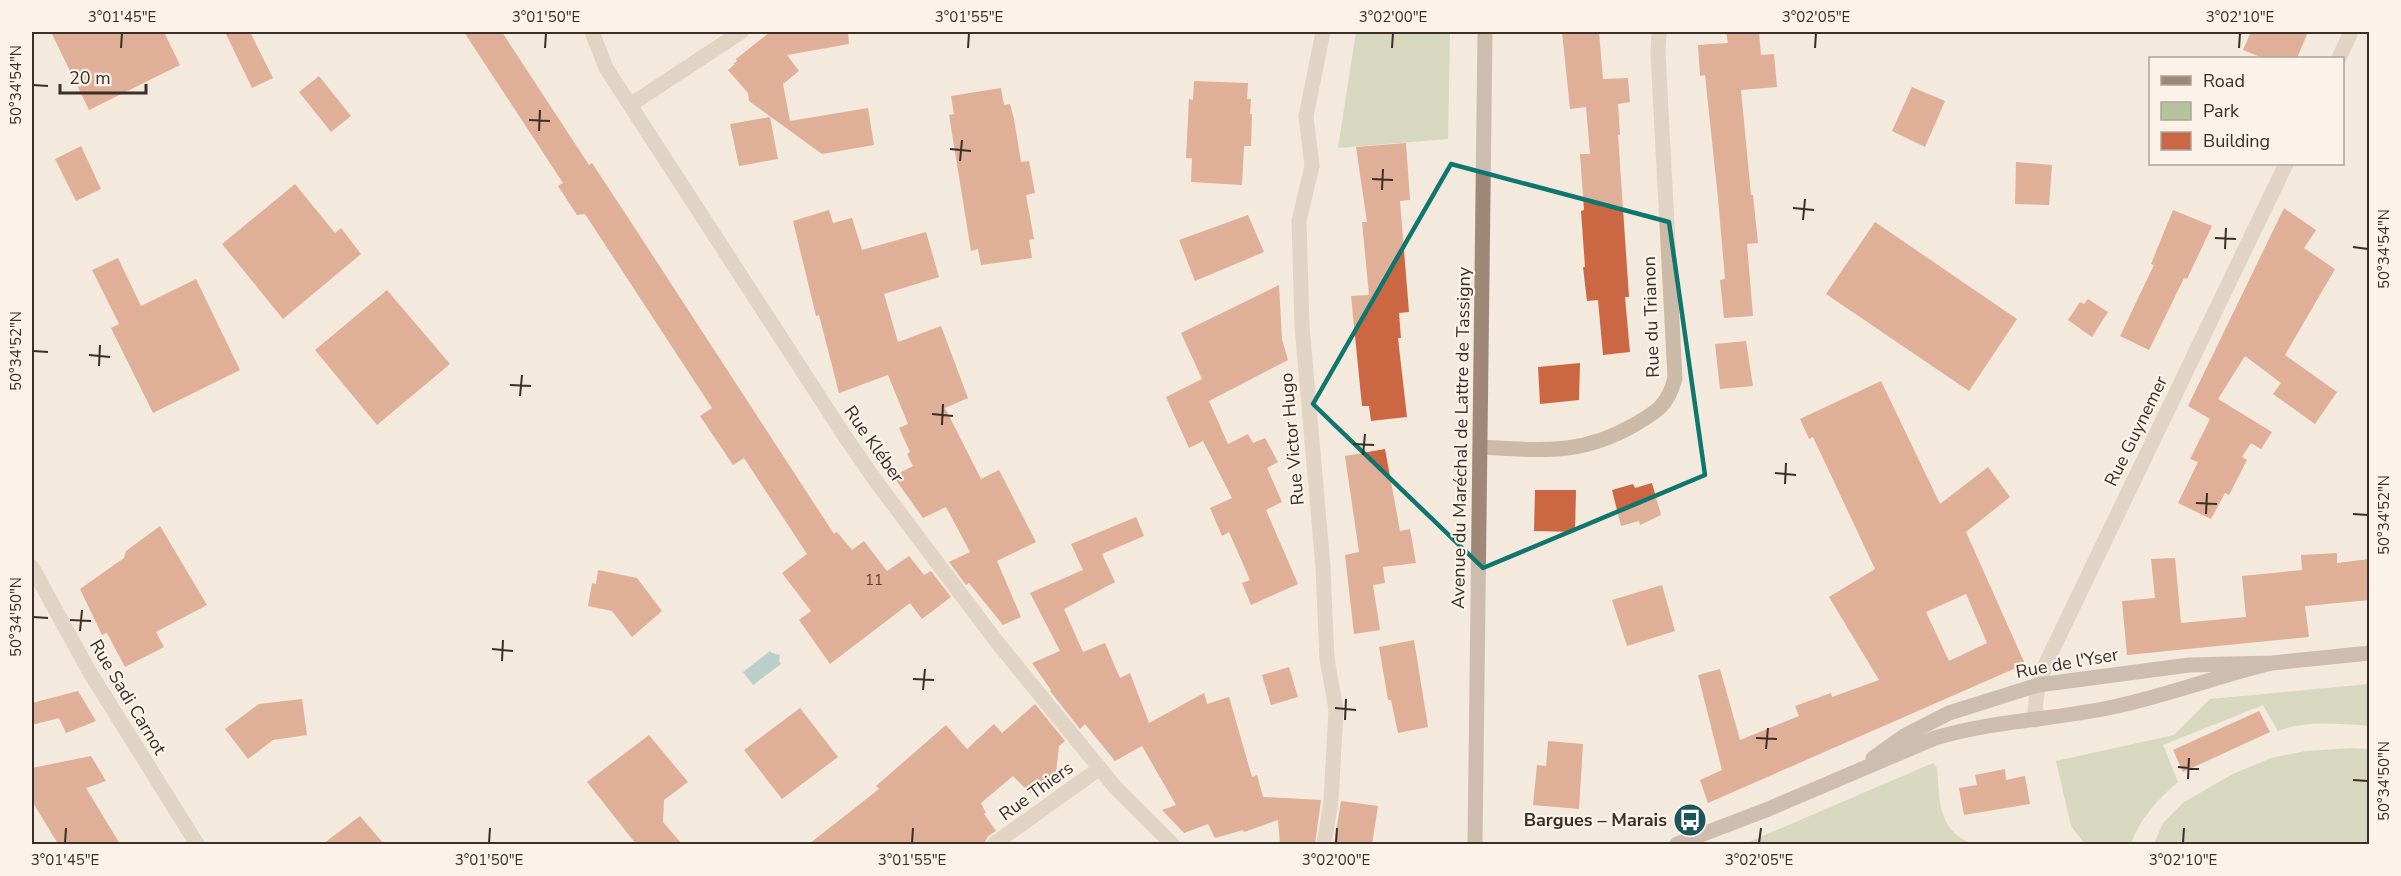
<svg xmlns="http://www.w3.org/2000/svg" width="2401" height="876" font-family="'Nunito Sans',sans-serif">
<rect width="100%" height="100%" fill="#f3e9dd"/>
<path fill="#b5c39c" d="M1356,32h94l-2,107 -110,9z
M2369,684v42c-29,-2 -64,-6 -91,5l-15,-26 -100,40 15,37c-21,18 -38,36 -47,62h-46l-14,-18 -15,-65 118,-26 36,-36z
M2352,748l17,1v95h-215l9,-21 21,-21 49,-28 38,-16 35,-7z
M1933,763l4,5c3,34 0,61 35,76h-228z"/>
<path fill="#7aaeb2" d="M770,651l2,2 8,2 -1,6 2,3 -28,21 -10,-13z"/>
<path fill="#cb6843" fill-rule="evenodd" d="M51,32h113l16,33 -91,45z
M225,32h25l23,46 -21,10z
M464,32h38l87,133 3,-2 33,50 209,321 3,-2 15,18 12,-9 23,30 22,-15 15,19 7,-4 20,26 -29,22 -12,-16 -80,61 -31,-44 12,-9 -29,-38 25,-19 -63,-96 -11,7 -33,-49 12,-8 -127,-194 -8,1 -19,-29 5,-3z
M770,32h78l1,12 -62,11 12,16 -16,13 7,37 78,-13 6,37 -52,9 -73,-53 -1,-8 -20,-23 7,-6h-2l4,-3 -1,-2z
M1562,32h37l4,47 25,-1 2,24 -12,2 2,31h-2l11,162h-4l5,55 -27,3 -5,-55 -11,1 -4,-34h2l-4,-56 3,-1 -4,-56h10l-4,-47 -16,2z
M1726,32h33l2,23 13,-1 3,33 -36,3 10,105h2l5,48 -11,1 6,72 -29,2 -4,-38 5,-1 -7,-81 -13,-123 -5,1 -2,-31 30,-2z
M2251,32h57l-11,26h-34l-20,-8z
M319,76l32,40 -20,16 -32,-40z
M1194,81l54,2 -1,16h4l-1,15h2l-1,32h-7l-2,39 -51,-3 1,-24h-6l3,-59 4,1z
M1912,87l33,14 -20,46 -33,-16z
M1001,88l3,17 6,-1 4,15 7,43 8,-1 6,32 -9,2 8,44 -5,1 3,18 -51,7 -3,-16 -7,2 -22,-136 5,-1 -3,-18z
M770,117l8,42 -39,7 -9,-42z
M1406,143l4,57 -10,1 9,111 -10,1 2,25h-3l9,79 -36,4 -2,-15h-7l-11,-110 18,-1 -7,-73h5l-11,-75z
M81,146l20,43 -25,12 -21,-42z
M2016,162l36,3 -3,40 -34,-1z
M295,184l40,49 6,-5 20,26 -78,65 -61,-75z
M2284,208l32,22 -12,18 31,21 -50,86 52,37 -22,32 -42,-30 8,-11 -36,-27 -27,43 54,33 -11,17 -10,-6 -9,14 5,3 -18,35 -4,-2 -14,26 -33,-16 20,-41 -8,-3 20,-40 -22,-13z
M829,210l4,13 19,-5 10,32 64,-18 13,45 -55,17 14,48 43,-16 27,72 -23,10 36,71 18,-9 37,72 -39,19 24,56 -18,8 -34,-42 -3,2 -17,-23 21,-10 -24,-45 -23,11 -30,-42 20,-10 -6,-12 3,-2 -11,-24 9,-4 -20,-49 -49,18 -20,-78 -3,1 -23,-95z
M2173,210l39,16 -25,53 -3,-1 -35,72 -29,-14 34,-71 -3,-1z
M1248,215l16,37 -69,29 -16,-41z
M1875,222l142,97 -48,72 -143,-97z
M118,258l23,48 55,-27 44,91 -87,43 -42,-85 8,-4 -27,-54z
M1279,285l3,54 6,21 -79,41 19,43 20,-10 5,9 12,-5 13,24 -11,6 15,34 -16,8 32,74 -47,21 -9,-22 8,-3 -21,-48 -7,4 -12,-28 22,-10 -29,-57 -14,7 -23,-51 36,-18 -21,-46z
M387,290l63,74 -73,61 -62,-75z
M2088,299l20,13 -16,25 -24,-17 12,-18 4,2z
M1746,341l7,45 -33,3 -5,-45z
M1580,363l-1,37 -39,4 -2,-37z
M1881,381l59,123 48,-37 22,30 -44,35 59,132 -317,139 -8,-23 22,-10 -24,-95 22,-6 20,71 59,-24 -4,-10 36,-13 1,4 47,-17 -50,-83 46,-28 -62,-132 -4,2 -9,-20zM1966,594l21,49 -38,18 -23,-49z
M1385,449l15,82 10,-2 6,34 -33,4 2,16 -12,2 7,45 -26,4 -9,-79 14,-3 -14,-96z
M1652,483l9,32 -21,10 -1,-4 -18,5 -9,-36 21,-6 2,4z
M1535,490h41l-1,42 -41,-1z
M1136,517l8,19 -42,18 13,28 -51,27 19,43 22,-9 15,35 10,-5 19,50 55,-30 3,11 22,-7 23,80 5,-2 6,22 58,3 -6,44h-35l-2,-24 -34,12 -1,-2 -28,8 -7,-14 -24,9 -22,-23 14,-5 -34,-59 -27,15 -30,-37 -5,5 -30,-38 1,-1 -19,-27 28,-12 -30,-58 53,-23 -12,-26z
M160,526l47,79 -51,27 8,15 -39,20 -18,-34 -5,2 -22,-46 44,-31 2,-7z
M2337,553v10l33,-4v41l-65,6 4,31 -182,18 -5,-54 33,-3 -4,-39 24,-1 6,65 65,-6 -4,-41 60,-6 -1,-15z
M598,570l39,8 25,33 -30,26 -20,-26 -24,-5 4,-23 4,1z
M1662,585l13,46 -48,15 -15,-46z
M1414,640l14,87 -30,6 -7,-33h-3l-9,-53z
M1289,667l9,30 -27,8 -9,-30z
M78,691l18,30 -30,12 -7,-15 -27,7v-22z
M302,699l5,36 -34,5 -25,19 -23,-30 34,-25z
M1035,704l30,37 -6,5 -3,27 -26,20 -17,-17 -32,27 5,10 -2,1 12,17 -8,5 -4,8h-175l70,-55 -3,-3 70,-61 21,24 27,-25 8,9z
M800,708l38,49 -56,42 -38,-49z
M2259,711l11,21 -87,40 -10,-22z
M649,735l39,47 -24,18 -1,22 19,22h-46l-49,-62z
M1548,741l35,3 -4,65 -46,-4 4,-40 9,1z
M91,756l15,25 -20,7 34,56h-62l-26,-43v-33z
M2005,769l1,11 19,-4 5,28 -66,11 -5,-27 18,-3 -2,-10z
M1341,801l37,5 -6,38h-38z
M360,816l24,28h-61z"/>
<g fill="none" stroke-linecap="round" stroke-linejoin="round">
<path stroke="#ccbaa8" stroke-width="15" d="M592,32l14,36 238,367 31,45 122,162 118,145 57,57
M1323,32l-17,84 6,50 -13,55 3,105 21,241 4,92 9,50 -5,92 -7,43
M2339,58l12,-26
M630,105l111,-73
M1481,447c60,3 99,9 153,-22 24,-14 34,-20 41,-47l-17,-325 1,-21
M32,567l57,104 108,173
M2035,720c0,-26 4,-35 12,-59l239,-497
M994,844l106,-76"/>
<path stroke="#a08879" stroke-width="15" d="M1873,758l31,-22 45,-23 89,-28 151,-20 83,-2 98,-10
M1475,844l10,-812
M1677,844l89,-34 169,-72c56,-17 115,-18 173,-30 55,-11 109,-32 164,-45"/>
</g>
<path d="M0 0H2401V876H0ZM1451,164l218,58 36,253 -222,93 -170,-164z" fill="#f3e9dd" fill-opacity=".55" fill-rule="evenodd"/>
<path fill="none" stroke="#0f766e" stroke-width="4.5" stroke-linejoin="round" d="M1451,164l218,58 36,253 -222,93 -170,-164z"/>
<path fill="none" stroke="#392e28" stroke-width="2" d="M121,48l1,-15M545,48l1,-15M968,48l1,-15M1392,48l1,-15M1815,48l1,-15M2239,48l1,-15M33,85l15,1M529,120l21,1M539,131l1,-21M950,149l21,2M960,161l2,-21M1372,179l21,1M1382,190l1,-21M1793,208l21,2M1803,220l2,-21M2215,238l21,1M2353,247l15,2M2225,249l1,-21M33,351l15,1M89,355l21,2M99,366l1,-21M510,385l21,1M520,396l2,-21M932,414l21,2M942,425l1,-21M1353,444l21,1M1363,455l2,-21M1775,473l21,2M1785,484l1,-21M2196,503l21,1M2206,514l1,-21M2353,514l15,1M33,617l15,1M70,620l21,1M80,631l2,-21M492,649l21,2M502,661l1,-21M913,679l21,1M923,690l2,-21M1335,708l21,2M1345,720l1,-21M1756,738l21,1M1766,749l2,-21M2178,767l21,2M2188,779l1,-21M2353,780l15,1M65,843l1,-15M489,843l1,-15M912,843l1,-15M1336,843l1,-15M1759,843l2,-15M2183,843l1,-15"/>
<defs>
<symbol id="bus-disc" viewBox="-11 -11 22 22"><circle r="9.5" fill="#1c565c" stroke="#fbf3e9"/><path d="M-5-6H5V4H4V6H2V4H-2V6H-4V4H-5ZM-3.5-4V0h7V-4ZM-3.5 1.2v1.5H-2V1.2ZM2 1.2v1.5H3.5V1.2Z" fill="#fff"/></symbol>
</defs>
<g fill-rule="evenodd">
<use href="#bus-disc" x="1671" y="801" width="38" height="38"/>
</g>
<g text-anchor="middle" stroke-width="4.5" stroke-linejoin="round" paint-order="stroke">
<g font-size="15" fill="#5e3c2f">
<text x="874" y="585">11</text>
</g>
<g font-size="18" fill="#392e28" stroke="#fbf3e9">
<text transform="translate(1651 317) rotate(-92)" y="6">Rue du Trianon</text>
<text transform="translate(2136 431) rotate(-64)" y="6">Rue Guynemer</text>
<text transform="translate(1461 438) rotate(-89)" y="6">Avenue du Maréchal de Lattre de Tassigny</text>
<text transform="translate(1292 439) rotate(-95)" y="6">Rue Victor Hugo</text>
<text transform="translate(874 444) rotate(55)" y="6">Rue Kléber</text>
<text transform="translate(2067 663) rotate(-10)" y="6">Rue de l'Yser</text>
<text transform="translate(128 697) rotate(59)" y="6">Rue Sadi Carnot</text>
<text transform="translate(1036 791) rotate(-36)" y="6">Rue Thiers</text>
</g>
<g font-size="18" font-weight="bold" fill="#392e28" stroke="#fbf3e9" text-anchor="end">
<text x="1667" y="826">Bargues – Marais</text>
</g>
</g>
<rect width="2401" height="876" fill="none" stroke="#fbf3e9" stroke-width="66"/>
<rect x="2149" y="57" width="195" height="108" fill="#fbf3e9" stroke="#ada49c" stroke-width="1.5"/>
<rect x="2161" y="76" width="30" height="9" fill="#a08879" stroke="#ada49c" stroke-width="1.5"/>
<text x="2203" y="87" font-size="18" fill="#392e28">Road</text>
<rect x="2161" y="102" width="30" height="18" fill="#b5c39c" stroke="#ada49c" stroke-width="1.5"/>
<text x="2203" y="117" font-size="18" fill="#392e28">Park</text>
<rect x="2161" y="132" width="30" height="18" fill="#cb6843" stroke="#ada49c" stroke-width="1.5"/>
<text x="2203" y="147" font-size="18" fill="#392e28">Building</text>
<path d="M60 84v9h86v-9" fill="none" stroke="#392e28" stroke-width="3"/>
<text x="69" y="84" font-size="18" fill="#392e28" stroke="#fbf3e9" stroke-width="4.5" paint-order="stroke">20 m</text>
<rect x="33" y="33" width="2335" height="810" fill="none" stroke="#392e28" stroke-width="2"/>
<g font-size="15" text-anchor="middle" fill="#392e28">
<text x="122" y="22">3°01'45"E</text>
<text x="546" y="22">3°01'50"E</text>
<text x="969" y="22">3°01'55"E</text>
<text x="1393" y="22">3°02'00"E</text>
<text x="1816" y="22">3°02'05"E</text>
<text x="2240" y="22">3°02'10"E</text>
<text transform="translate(16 85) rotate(-90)" y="5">50°34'54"N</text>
<text transform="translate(2384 249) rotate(-90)" y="5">50°34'54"N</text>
<text transform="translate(16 351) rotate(-90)" y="5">50°34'52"N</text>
<text transform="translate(2384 515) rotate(-90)" y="5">50°34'52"N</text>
<text transform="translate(16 617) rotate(-90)" y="5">50°34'50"N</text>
<text transform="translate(2384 781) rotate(-90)" y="5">50°34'50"N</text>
<text x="65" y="865">3°01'45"E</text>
<text x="489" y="865">3°01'50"E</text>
<text x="912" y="865">3°01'55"E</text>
<text x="1336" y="865">3°02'00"E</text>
<text x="1759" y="865">3°02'05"E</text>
<text x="2183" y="865">3°02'10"E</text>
</g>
</svg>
